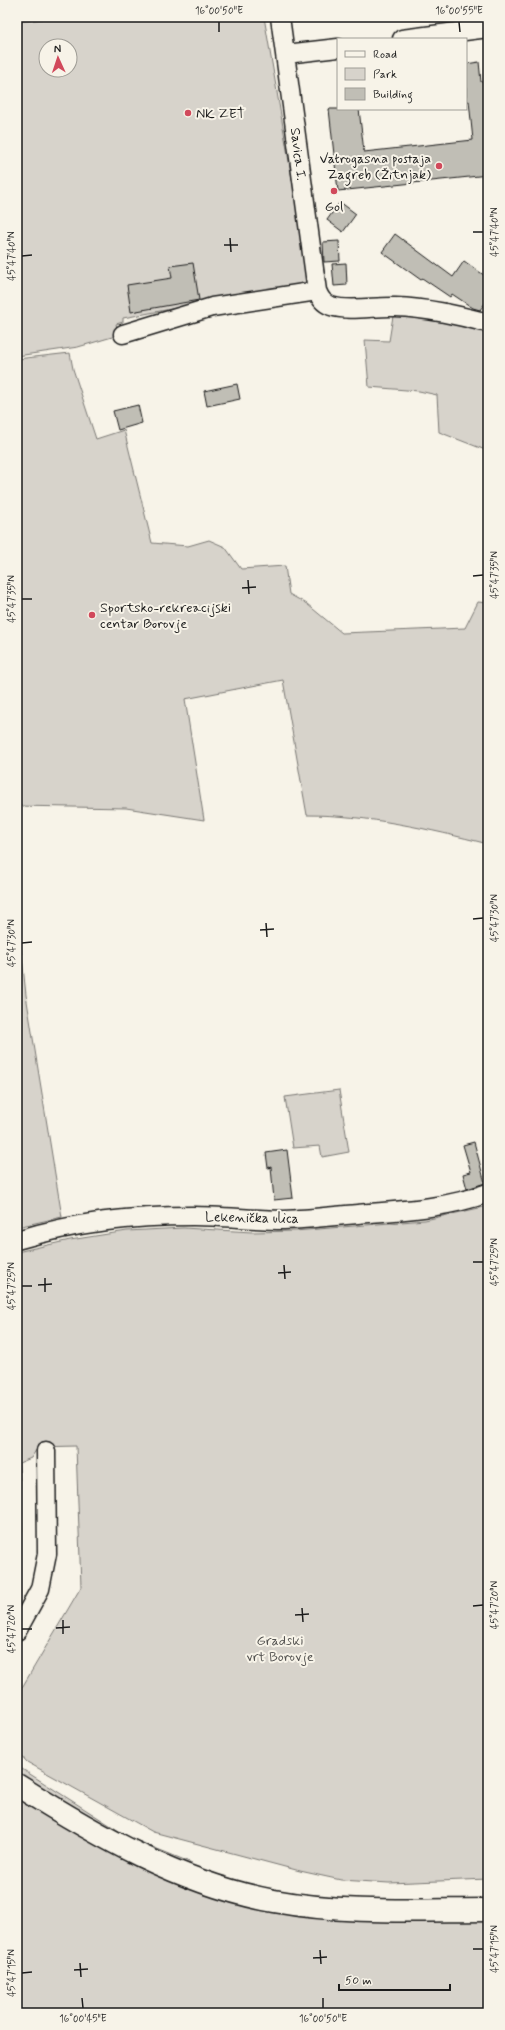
<svg xmlns="http://www.w3.org/2000/svg" width="505" height="2030" font-family="Mynerve,sans-serif">
<rect width="100%" height="100%" fill="#f7f3e8"/>
<filter id="ink" filterUnits="userSpaceOnUse"><feTurbulence type="fractalNoise" baseFrequency=".025" numOctaves="2"/><feDisplacementMap in="SourceGraphic" scale="8" xChannelSelector="R" yChannelSelector="G"/><feConvolveMatrix kernelMatrix="1 2 1 2 8 2 1 2 1" color-interpolation-filters="sRGB"/></filter>
<g filter="url(#ink)">
<path fill="#d7d3cb" stroke="#7a7874" fill-rule="evenodd" d="M43,17h221l46,266 -187,35v4l-7,2 3,11 -41,12 -61,9v-334l26,-3zM46,46h24v24h-24z
M393,316l52,4 43,10v121l-49,-19 -2,-37 -18,-4 -50,-4 -4,-47 24,1z
M70,353l3,16 23,70 28,-9 28,113 36,3 21,-6 16,7 16,22 44,-3 4,28 18,10 35,29 123,-5 13,-26 10,1v241c-59,-15 -120,-29 -181,-29l-24,-135 -98,19 19,121 -78,-12 -109,-2v-447z
M17,910l9,85 36,222 -45,10z
M339,1090l10,62 -27,5 -2,-11 -27,2 -8,-51z
M488,1206v673l-99,4 -48,-3 -41,-9 -147,-39 -126,-70 -10,-11v-55l64,-109 -5,-141 -38,1 -7,11 -12,5 3,68 -5,-3v-276l53,-12 57,-9 56,-3 69,4 43,-1 130,-11z
M22,1769l108,69 62,25 -9,3 -15,-6 -151,-84v-6z
M17,1794l178,91 293,32v96h-471z"/>
<path fill="#c0beb5" stroke="#1c1c1c" d="M479,62l2,20h7v93l-150,16 -9,-82h30l5,43 109,-12 -4,-39 -3,1v-38z
M340,202l16,12 -13,18 -16,-12z
M395,234l58,43 11,-16 24,17v21l-8,11 -7,-2 -21,-14 -2,3 -28,-19 -1,2 -39,-28z
M339,241l1,20 -16,1 -1,-20z
M193,263l6,37 -68,12 -4,-27 45,-7 -2,-12z
M346,263l1,22 -13,1 -2,-22z
M237,384l3,15 -33,7 -3,-15z
M138,405l4,18 -24,7 -5,-19z
M474,1142l11,41 -18,6 -4,-15 8,-2 -8,-27z
M287,1150l6,48 -19,2 -3,-33 -3,1 -2,-15z"/>
<g fill="none" stroke-linecap="round" stroke-linejoin="round">
<defs>
<path id="minor" d="M280,17l37,274c3,7 6,12 14,15 17,6 45,0 64,1 32,1 62,8 93,16
M402,39l86,-11
M286,54l52,-6
M123,334l89,-27 105,-16
M17,1240c60,-18 114,-24 176,-24 31,0 61,4 91,4 28,-1 57,-5 85,-7 40,-3 81,-6 119,-20
M17,1631l23,-42 7,-35 -1,-103"/>
<path id="tertiary" d="M17,1785c79,50 164,99 257,116 70,13 144,9 214,9"/>
</defs>
<use href="#minor" stroke="#1c1c1c" stroke-width="21"/>
<use href="#tertiary" stroke="#1c1c1c" stroke-width="25"/>
<use href="#minor" stroke="#f7f3e8" stroke-width="18"/>
<use href="#tertiary" stroke="#f7f3e8" stroke-width="22"/>
</g>
</g>
<path fill="none" stroke="#1c1c1c" stroke-width="1.5" d="M219,22v10M459,22l1,10M473,232h10M230,238l1,14M224,245h14M22,256l10,-1M473,576l10,-1M248,580l1,14M242,588l14,-1M22,599h10M473,919l10,-1M266,923l1,14M260,930l14,-1M22,943l10,-1M473,1262h10M284,1265l1,14M278,1273l13,-1M45,1278v14M38,1285l14,-1M22,1286h10M473,1606l10,-1M302,1608l1,14M295,1615l14,-1M63,1620v14M56,1628l14,-1M22,1629h10M473,1949h10M320,1950l1,14M313,1958l14,-1M80,1963l1,14M74,1970l14,-1M22,1973l10,-1M82,1998l1,10M323,1998v10"/>
<g fill="#d1495b" stroke="#f7f3e8" stroke-width="1.5">
<circle cx="188" cy="113" r="4"/>
<circle cx="439" cy="166" r="4"/>
<circle cx="334" cy="191" r="4"/>
<circle cx="92" cy="615" r="4"/>
</g>
<g text-anchor="middle" stroke-width="4" stroke-linejoin="round" paint-order="stroke">
<g font-size="14" fill="#1c1c1c" stroke="#f7f3e8" text-anchor="start">
<text x="196" y="118">NK ZET</text>
<text x="431" y="163" text-anchor="end">Vatrogasna postaja<tspan x="431" dy="16">Zagreb (Žitnjak)</tspan></text>
<text x="334" y="211" text-anchor="middle">Gol</text>
<text x="100" y="612">Sportsko-rekreacijski<tspan x="100" dy="16">centar Borovje</tspan></text>
</g>
<g font-size="14" fill="#1c1c1c" stroke="#f7f3e8">
<text transform="translate(299 154) rotate(83)" y="5">Savica I.</text>
<text transform="translate(252 1217) rotate(1)" y="5">Lekenička ulica</text>
</g>
<g font-size="14" fill="#545351" stroke="#f7f3e8">
<text x="280" y="1645">Gradski<tspan x="280" dy="16">vrt Borovje</tspan></text>
</g>
</g>
<rect width="505" height="2030" fill="none" stroke="#f7f3e8" stroke-width="44"/>
<rect x="337" y="38" width="130" height="72" fill="#f7f3e8" stroke="#9f9d96"/>
<rect x="345" y="51" width="20" height="6" fill="#f7f3e8" stroke="#9f9d96"/>
<text x="373" y="58" font-size="12" fill="#1c1c1c">Road</text>
<rect x="345" y="68" width="20" height="12" fill="#d7d3cb" stroke="#9f9d96"/>
<text x="373" y="78" font-size="12" fill="#1c1c1c">Park</text>
<rect x="345" y="88" width="20" height="12" fill="#c0beb5" stroke="#9f9d96"/>
<text x="373" y="98" font-size="12" fill="#1c1c1c">Building</text>
<g transform="translate(58 58) rotate(357)"><circle r="19" fill="#f7f3e8" stroke="#9f9d96"/>
<path d="M0-3L7 15L0 10L-7 15Z" fill="#d1495b"/>
<text y="-6" font-size="11" font-weight="bold" text-anchor="middle" fill="#1c1c1c">N</text>
</g>
<path d="M339 1984v6h111v-6" fill="none" stroke="#1c1c1c" stroke-width="2"/>
<text x="345" y="1984" font-size="12" fill="#1c1c1c" stroke="#f7f3e8" stroke-width="3" paint-order="stroke">50 m</text>
<rect x="22" y="22" width="461" height="1986" fill="none" stroke="#1c1c1c" stroke-width="1.5"/>
<g font-size="10" text-anchor="middle" fill="#1c1c1c">
<text x="219" y="14">16°00'50"E</text>
<text x="459" y="14">16°00'55"E</text>
<text transform="translate(494 232) rotate(-90)" y="4">45°47'40"N</text>
<text transform="translate(11 256) rotate(-90)" y="4">45°47'40"N</text>
<text transform="translate(494 575) rotate(-90)" y="4">45°47'35"N</text>
<text transform="translate(11 599) rotate(-90)" y="4">45°47'35"N</text>
<text transform="translate(494 918) rotate(-90)" y="4">45°47'30"N</text>
<text transform="translate(11 943) rotate(-90)" y="4">45°47'30"N</text>
<text transform="translate(494 1262) rotate(-90)" y="4">45°47'25"N</text>
<text transform="translate(11 1286) rotate(-90)" y="4">45°47'25"N</text>
<text transform="translate(494 1605) rotate(-90)" y="4">45°47'20"N</text>
<text transform="translate(11 1629) rotate(-90)" y="4">45°47'20"N</text>
<text transform="translate(494 1949) rotate(-90)" y="4">45°47'15"N</text>
<text transform="translate(11 1973) rotate(-90)" y="4">45°47'15"N</text>
<text x="83" y="2022">16°00'45"E</text>
<text x="323" y="2022">16°00'50"E</text>
</g>
</svg>
